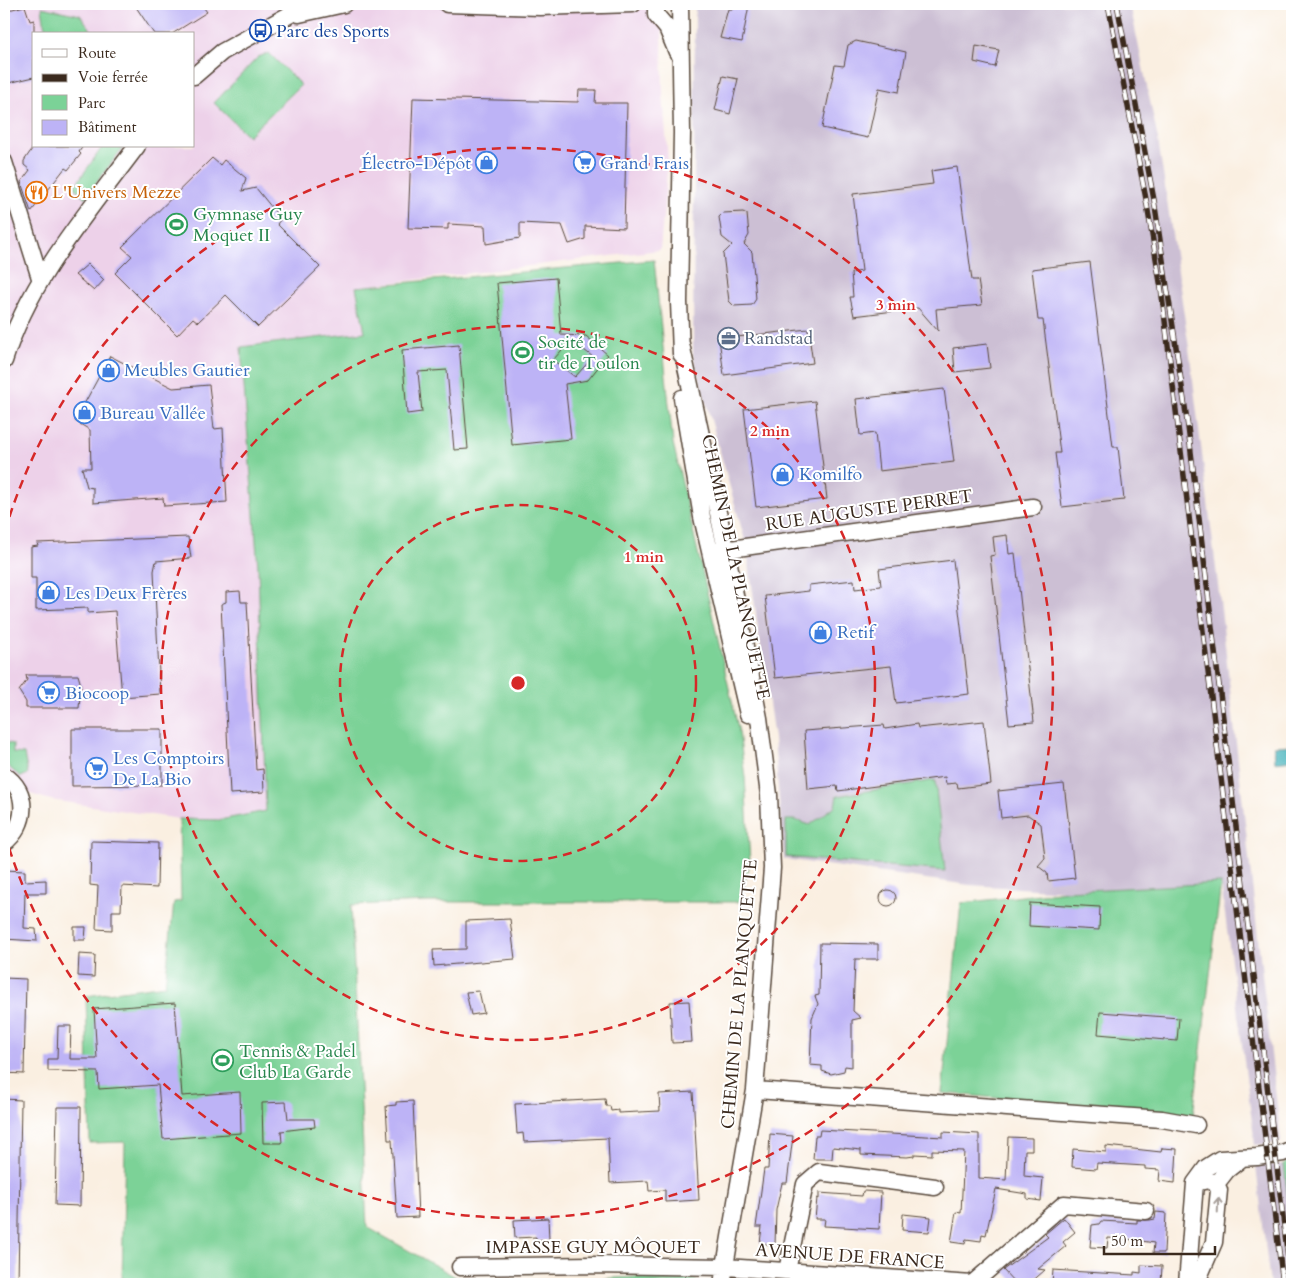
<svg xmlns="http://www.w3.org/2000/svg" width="1296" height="1288" font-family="Cardo,serif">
<rect width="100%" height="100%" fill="#fff"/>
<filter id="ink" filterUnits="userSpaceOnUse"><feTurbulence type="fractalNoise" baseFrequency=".02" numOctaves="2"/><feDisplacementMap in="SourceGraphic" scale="10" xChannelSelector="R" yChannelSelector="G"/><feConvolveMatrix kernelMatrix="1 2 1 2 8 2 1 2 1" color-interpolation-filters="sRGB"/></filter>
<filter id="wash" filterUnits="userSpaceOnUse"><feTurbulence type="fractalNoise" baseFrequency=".0096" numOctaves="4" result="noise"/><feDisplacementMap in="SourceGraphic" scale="20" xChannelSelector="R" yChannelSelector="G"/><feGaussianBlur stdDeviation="1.12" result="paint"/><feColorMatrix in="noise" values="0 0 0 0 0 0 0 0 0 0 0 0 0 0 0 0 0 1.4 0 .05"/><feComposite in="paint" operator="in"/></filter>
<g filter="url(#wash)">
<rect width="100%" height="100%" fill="#faefe1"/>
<path fill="#edd1e9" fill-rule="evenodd" d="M4,4h660l-2,32 1,59 5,66 -8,89 -304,37 10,45 -125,15 17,221 8,243 -46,9 -41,-1 -128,-19 -47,-14zM34,34h160v112h-160z"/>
<path fill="#ccbfd4" d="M695,4h435l28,136 31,208 32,261 60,533 -26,3 -34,-262 -154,8 -98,-6 -185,-26 -10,-121 -28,-194 -53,-188z
M1284,1164l8,72v48h-22l-14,-118z"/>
<path fill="#7bd297" stroke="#5b7e5a" d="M42,7l38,8 10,13 1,6h-17l-3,-4 -5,-1 -5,5h-15z
M269,53l32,32 -53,51 -34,-33 44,-46z
M103,146h21l-39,52 -11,-11z
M654,260l19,183 66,289 6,45 5,85 -10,40h-312l-77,3 16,322 101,57h-346l3,-142 -35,1 -4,-147 79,-11 9,-83 7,-1 -2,-82 41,1 46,-9 -8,-243 -17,-221 124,-15 -9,-45z
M4,742l9,2v9l11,1 4,20 -7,3c-17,-13 -17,-14 -17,-35z
M935,780l10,91 -159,-14v-37h9l15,5 25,-19 2,-10z
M1221,883l-28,233 -251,-23 19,-190 106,-12z
M1292,1154v82l-8,-72z
M684,1275l13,6 -1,3h-223z"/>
<path fill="#3eafb8" stroke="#3c6c6b" d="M1292,745v15l-17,2 -1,-16z"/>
<g id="blocks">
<path fill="#bdb3f6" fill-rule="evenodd" d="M134,4h67l6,8 -35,22h-18z
M735,4l14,1 -7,37 -22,-4 8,-29h5z
M25,6l5,15 4,-1v57l-30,7v-73z
M856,41l50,11 -7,40 -20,-4 -11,50 -46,-10 13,-63 9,1 4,-21z
M976,46l23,4 -4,17 -21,-5z
M723,76l15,3 -8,35 -15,-4z
M579,90h17l-1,13h32l-3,125 -39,-2v13l-16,5 -7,-19 -42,-2v15l-34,6 -1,-18 -37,-2v5l-40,-1 5,-130 165,4z
M34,146h49l-4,6 2,2 -13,16 -3,-2 -34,44 -10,-30 9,-12 -6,-5v-4z
M212,158l8,7 4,-5 22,18 -4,13 14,-3 25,31 -4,5 43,43 -62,60 -32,-32 -28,27 -5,-4 -16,17 -62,-62 17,-17 -10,-9z
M957,167l15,113h6l4,25 -46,4 2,22 -20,-23 -64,8 -4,-19h3l-2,-24 11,-2 -9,-77 80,-10 -2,-13z
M743,212l4,2 2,21 -5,9 8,8 4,47 -4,6 -18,1 -5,-5 -6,-47 9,-9 -10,-8 -3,-20 4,-4z
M1090,262l23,185h5l6,53 -62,7 -7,-54h5l-17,-133h-5l-6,-51z
M88,264l16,16 -10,11 -19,-16z
M556,278l5,57 25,1 22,19 -20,25 -23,4 6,55 -59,6 -15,-162zM571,340l22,17 -18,20 -22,-17z
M808,329l5,34 -89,12 -5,-36z
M987,344l3,24 -35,4 -2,-24z
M459,345l9,104 -14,1 -7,-80 -29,2 4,40 -15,2 -5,-64z
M110,356l63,32 36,-3 5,44 9,-1 4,74 -63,4 -1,-8 -70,5v-15l-6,-1 -5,-19h9l-1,-38 -15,-9z
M944,389l10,73 -75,9 -4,-38 -15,2 -4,-36z
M815,401l12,98 -71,8 -12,-98z
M1007,535l2,19 6,-1 19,169 -25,2 -19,-168 5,-1 -2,-18z
M188,537l3,21 -35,3 -2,10 6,123 -38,3 -7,-86 -27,2v-5l-52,2v-32h-5v-31l7,-1 -1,-3z
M953,560l16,134 -73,9 -5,-37 -116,12 -10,-82 44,-5v-6l45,-5 1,9 26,-3 -2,-17z
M240,591l1,11h6l9,168 7,-1 1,23 -34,2 -9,-190 5,-2v-10z
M26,675h52l3,10 -2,23h-53v-6l-7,-11 8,-11z
M984,721l7,63 -33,4 -1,-5 -11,1 -1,-7 -107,14 -1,-5 -29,3 -4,-58 80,-6 1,4 32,-5 1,4z
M72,729h90v56l-90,1z
M1064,784l11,94 -27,3 -1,-8 -9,-7 7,-8 -4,-34 -13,-9 -27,3 -3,-27z
M91,841l67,2 -1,45 -35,-2 -1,25h-9v19l-16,-1 2,-43 -8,-1z
M4,870l21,1v10l21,-1v13h-21l-1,35 12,1 1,12 -33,-2z
M880 898a8 8 0 1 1 16 0a8 8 0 1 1-16 0Z
M1030,903l70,4 -1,23 -70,-4z
M510,919l5,40 -81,7 -1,-16 33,-1v-28z
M74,927h12l-1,13h-11z
M820,943l58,1v15h-23l-2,52 8,7 -9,2v47l-7,-1 -1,5 -13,3 -9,-3v-5l-12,-1 2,-47 6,-14 -3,-8 4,-1z
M79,954l16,1 -1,22 -16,-1z
M4,978l22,1 -2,95 -20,-1z
M479,991l5,22 -13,2 -5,-23z
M689,1001l3,41 -20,1 -2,-41z
M175,1003l7,93 58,-4 1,41 -78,6 -5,-54 -59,4 -1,-17 -50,-1v-12h9l1,-33h13l-1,33h27l-3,-50z
M1100,1012l79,6 -2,23 -79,-7z
M693,1092l6,108 -34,2v-12l-16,1 -1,-10 -38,2 -2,-45 -84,4 -1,-9 -6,1 -2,-30 90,-5 1,7h4l1,5 7,-1v3l42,-2 -1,-17z
M4,1099l17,1 -3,184h-14z
M413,1101l5,116 -21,1 -5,-78h-4l-2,-34 10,-1v-3z
M286,1102l2,17h26l1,8 -34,4 1,12h-19l-1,-40z
M57,1107h24l-1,99 -25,-1z
M820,1130l123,7v-5l36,2v44l27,2 2,-43 24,1v12h-7l-1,26 19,2 -2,23 -14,-2v-5l-31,-5 -10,46 -4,-1 -1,7 -15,-2 -1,5 -14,-2 5,-30 5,1 3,-62 -32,-1v5l-18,-1v2l-7,1 -46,-2v-5l-28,-3 -1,12h-19l2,-23h4z
M770,1134l23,2 -6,47h-5l-6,27 -1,35 -15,-2 2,-16h-6l8,-58h4z
M1106,1146l55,6 1,-4 15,1 -2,34 -16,-2 1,-11 -15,-1v-3l-48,-3 -1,6 -24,-2 1,-18 33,3z
M863,1191l18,1 -2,37 -55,-3 1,-7h-10l2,-21 2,1v-6l43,3z
M1156,1212l10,1 -2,40h-11l1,-10 -18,-3 -28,-2 -1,10 -17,-1 2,-22 7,-1 2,-3 36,2v-3h13l5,-1z
M903,1214l28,3 -2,15 -27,-2z
M548,1218l1,22 -13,1v-4l-21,1 -1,-18z
M1064,1218l11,14 -12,10 3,4 -28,23 7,1 -16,14h-13l-13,-14 45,-33 -3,-3z
M1141,1265l21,1 -1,18 -79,-2v2h-30l1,-14 81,5v-3l7,1z"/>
</g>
</g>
<g filter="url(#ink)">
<use href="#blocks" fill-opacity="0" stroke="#58483b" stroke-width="1"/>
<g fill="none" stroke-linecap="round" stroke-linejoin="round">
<defs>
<path id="minor" d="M447,4l93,3 93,-3
M656,4v11l11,13 10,24
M680,4l2,129 -3,169 2,52
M299,14l45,-10
M194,76l28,-24 87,-48
M4,162l36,116
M681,344l45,205 33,169 10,77 3,73 -17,222 -33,194
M4,361c25,-81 83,-148 133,-215
M682,398l20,119 46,197
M716,551l317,-44
M4,775c26,16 23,51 0,68
M755,1090l407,29 34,6
M1195,1183l13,-3 8,4 3,6 -5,52 -18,42
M1216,1184l11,-14 14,-11
M460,1267l133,-2 133,2 246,17
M787,1271l18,-87 14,-12 116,15
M972,1284l92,-80 82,7
M1187,1284l8,-101 11,-15 14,-9 37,-2 26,-4 9,-4"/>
</defs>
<use href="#minor" stroke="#58483b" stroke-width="19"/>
<use href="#minor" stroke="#fff" stroke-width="16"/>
<defs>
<path id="rail" d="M1108,4l38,195 15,89 122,996
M1117,4l37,196 34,227 103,857"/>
</defs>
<use href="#rail" stroke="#3b2a1e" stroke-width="5.5"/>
<use href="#rail" stroke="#fff" stroke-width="4" stroke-dasharray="11" stroke-linecap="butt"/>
</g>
<defs><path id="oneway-shaft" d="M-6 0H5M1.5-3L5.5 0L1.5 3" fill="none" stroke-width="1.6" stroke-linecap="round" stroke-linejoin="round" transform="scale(1.25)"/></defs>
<use stroke="#a79f9a" href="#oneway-shaft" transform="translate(1218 1205) rotate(-88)"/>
</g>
<g fill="none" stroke="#d62828" stroke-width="2.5" stroke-dasharray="9 6">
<circle cx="518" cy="683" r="178"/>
<circle cx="518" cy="683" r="357"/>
<path d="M5 531A535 535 0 1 1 5 835"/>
</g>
<defs>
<symbol id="bus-ring" viewBox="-11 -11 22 22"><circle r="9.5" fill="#fff" stroke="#1a4fb4" stroke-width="1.5"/><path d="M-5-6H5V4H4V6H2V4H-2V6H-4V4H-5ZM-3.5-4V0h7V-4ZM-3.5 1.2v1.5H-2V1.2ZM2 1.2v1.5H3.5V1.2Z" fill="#1a4fb4"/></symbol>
<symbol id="shop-ring" viewBox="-11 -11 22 22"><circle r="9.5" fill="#fff" stroke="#3f7fe0" stroke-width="1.5"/><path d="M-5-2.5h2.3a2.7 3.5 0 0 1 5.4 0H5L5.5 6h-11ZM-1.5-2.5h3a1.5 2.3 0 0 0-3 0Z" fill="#3f7fe0"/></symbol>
<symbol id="supermarket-ring" viewBox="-11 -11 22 22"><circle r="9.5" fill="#fff" stroke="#3f7fe0" stroke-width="1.5"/><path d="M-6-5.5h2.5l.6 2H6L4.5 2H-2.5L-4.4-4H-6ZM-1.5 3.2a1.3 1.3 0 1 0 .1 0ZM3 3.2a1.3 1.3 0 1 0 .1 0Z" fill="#3f7fe0"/></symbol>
<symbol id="restaurant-ring" viewBox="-11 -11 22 22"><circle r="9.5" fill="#fff" stroke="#e8710a" stroke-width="1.5"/><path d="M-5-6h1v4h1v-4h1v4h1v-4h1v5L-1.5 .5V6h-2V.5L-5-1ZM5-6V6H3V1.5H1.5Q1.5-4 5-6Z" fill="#e8710a"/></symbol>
<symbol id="stadium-ring" viewBox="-11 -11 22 22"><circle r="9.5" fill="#fff" stroke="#2e9e5b" stroke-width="1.5"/><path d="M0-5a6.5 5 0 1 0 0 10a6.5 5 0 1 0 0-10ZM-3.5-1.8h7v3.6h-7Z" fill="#2e9e5b"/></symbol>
<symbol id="office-ring" viewBox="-11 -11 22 22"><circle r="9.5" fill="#fff" stroke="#5c6f8a" stroke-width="1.5"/><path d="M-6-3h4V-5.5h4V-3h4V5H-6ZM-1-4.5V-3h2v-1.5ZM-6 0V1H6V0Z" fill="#5c6f8a"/></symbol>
</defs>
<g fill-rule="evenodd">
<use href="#bus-ring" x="248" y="18" width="25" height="25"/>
<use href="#shop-ring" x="474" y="150" width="25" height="25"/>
<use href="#supermarket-ring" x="572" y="150" width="25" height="25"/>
<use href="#restaurant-ring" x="24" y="180" width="25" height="25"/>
<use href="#stadium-ring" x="164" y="212" width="25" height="25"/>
<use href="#office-ring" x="716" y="326" width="25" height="25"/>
<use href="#stadium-ring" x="510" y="340" width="25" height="25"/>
<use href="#shop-ring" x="96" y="358" width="25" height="25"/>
<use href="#shop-ring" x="72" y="400" width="25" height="25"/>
<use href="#shop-ring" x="770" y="462" width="25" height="25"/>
<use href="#shop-ring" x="36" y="580" width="25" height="25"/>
<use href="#shop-ring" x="808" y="620" width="25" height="25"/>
<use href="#supermarket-ring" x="36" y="680" width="25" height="25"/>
<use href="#supermarket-ring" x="84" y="756" width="25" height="25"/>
<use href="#stadium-ring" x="210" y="1048" width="25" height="25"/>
</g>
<g text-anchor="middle" stroke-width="4" stroke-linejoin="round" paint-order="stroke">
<g font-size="18" fill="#164399" stroke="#fff" text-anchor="start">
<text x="276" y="37">Parc des Sports</text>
</g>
<g font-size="18" fill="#366cbe" stroke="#fff" text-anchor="start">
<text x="471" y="169" text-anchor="end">Électro-Dépôt</text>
<text x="600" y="169">Grand Frais</text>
<text x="124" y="376">Meubles Gautier</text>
<text x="100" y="419">Bureau Vallée</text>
<text x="799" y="480">Komilfo</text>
<text x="65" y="599">Les Deux Frères</text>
<text x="837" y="638">Retif</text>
<text x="65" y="699">Biocoop</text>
<text x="113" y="764">Les Comptoirs<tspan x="113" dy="21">De La Bio</tspan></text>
</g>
<g font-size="18" fill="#c56008" stroke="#fff" text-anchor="start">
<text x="52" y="198">L'Univers Mezze</text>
</g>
<g font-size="18" fill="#27864d" stroke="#fff" text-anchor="start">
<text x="193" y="220">Gymnase Guy<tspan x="193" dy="21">Moquet II</tspan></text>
<text x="538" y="348">Socité de<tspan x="538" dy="21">tir de Toulon</tspan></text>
<text x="239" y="1057">Tennis &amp; Padel<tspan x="239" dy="21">Club La Garde</tspan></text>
</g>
<g font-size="18" fill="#4e5e75" stroke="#fff" text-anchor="start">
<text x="744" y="344">Randstad</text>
</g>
<g font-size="18" fill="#3b2a1e" stroke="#fff">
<text transform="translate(869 510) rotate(-8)" y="6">RUE AUGUSTE PERRET</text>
<text transform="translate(736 567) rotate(78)" y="6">CHEMIN DE LA PLANQUETTE</text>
<text transform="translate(739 994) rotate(-85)" y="6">CHEMIN DE LA PLANQUETTE</text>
<text x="593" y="1253">IMPASSE GUY MÔQUET</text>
<text transform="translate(850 1256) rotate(4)" y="6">AVENUE DE FRANCE</text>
</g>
</g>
<circle cx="518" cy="683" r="8" fill="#d62828" stroke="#fff" stroke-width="2.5"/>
<g font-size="15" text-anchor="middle" font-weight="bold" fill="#d62828" stroke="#fff" stroke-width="4" stroke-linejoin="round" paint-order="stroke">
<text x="896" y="310">3 min</text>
<text x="770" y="436">2 min</text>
<text x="644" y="562">1 min</text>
</g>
<rect width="1296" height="1288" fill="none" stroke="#fff" stroke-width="20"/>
<rect x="32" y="32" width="162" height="115" fill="#ffffff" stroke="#b1aaa5"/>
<rect x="42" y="49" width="25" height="8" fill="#ffffff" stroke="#b1aaa5"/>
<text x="78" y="58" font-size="15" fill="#3b2a1e">Route</text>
<rect x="42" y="74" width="25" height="8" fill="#3b2a1e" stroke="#b1aaa5"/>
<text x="78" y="82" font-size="15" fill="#3b2a1e">Voie ferrée</text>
<rect x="42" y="95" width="25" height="15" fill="#7bd297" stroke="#b1aaa5"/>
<text x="78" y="108" font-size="15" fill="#3b2a1e">Parc</text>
<rect x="42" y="120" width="25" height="15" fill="#bdb3f6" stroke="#b1aaa5"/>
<text x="78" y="132" font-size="15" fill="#3b2a1e">Bâtiment</text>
<path d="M1104 1246v8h111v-8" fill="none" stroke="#3b2a1e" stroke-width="2.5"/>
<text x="1111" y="1246" font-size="15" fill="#3b2a1e" stroke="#ffffff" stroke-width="4" paint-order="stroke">50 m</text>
</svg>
